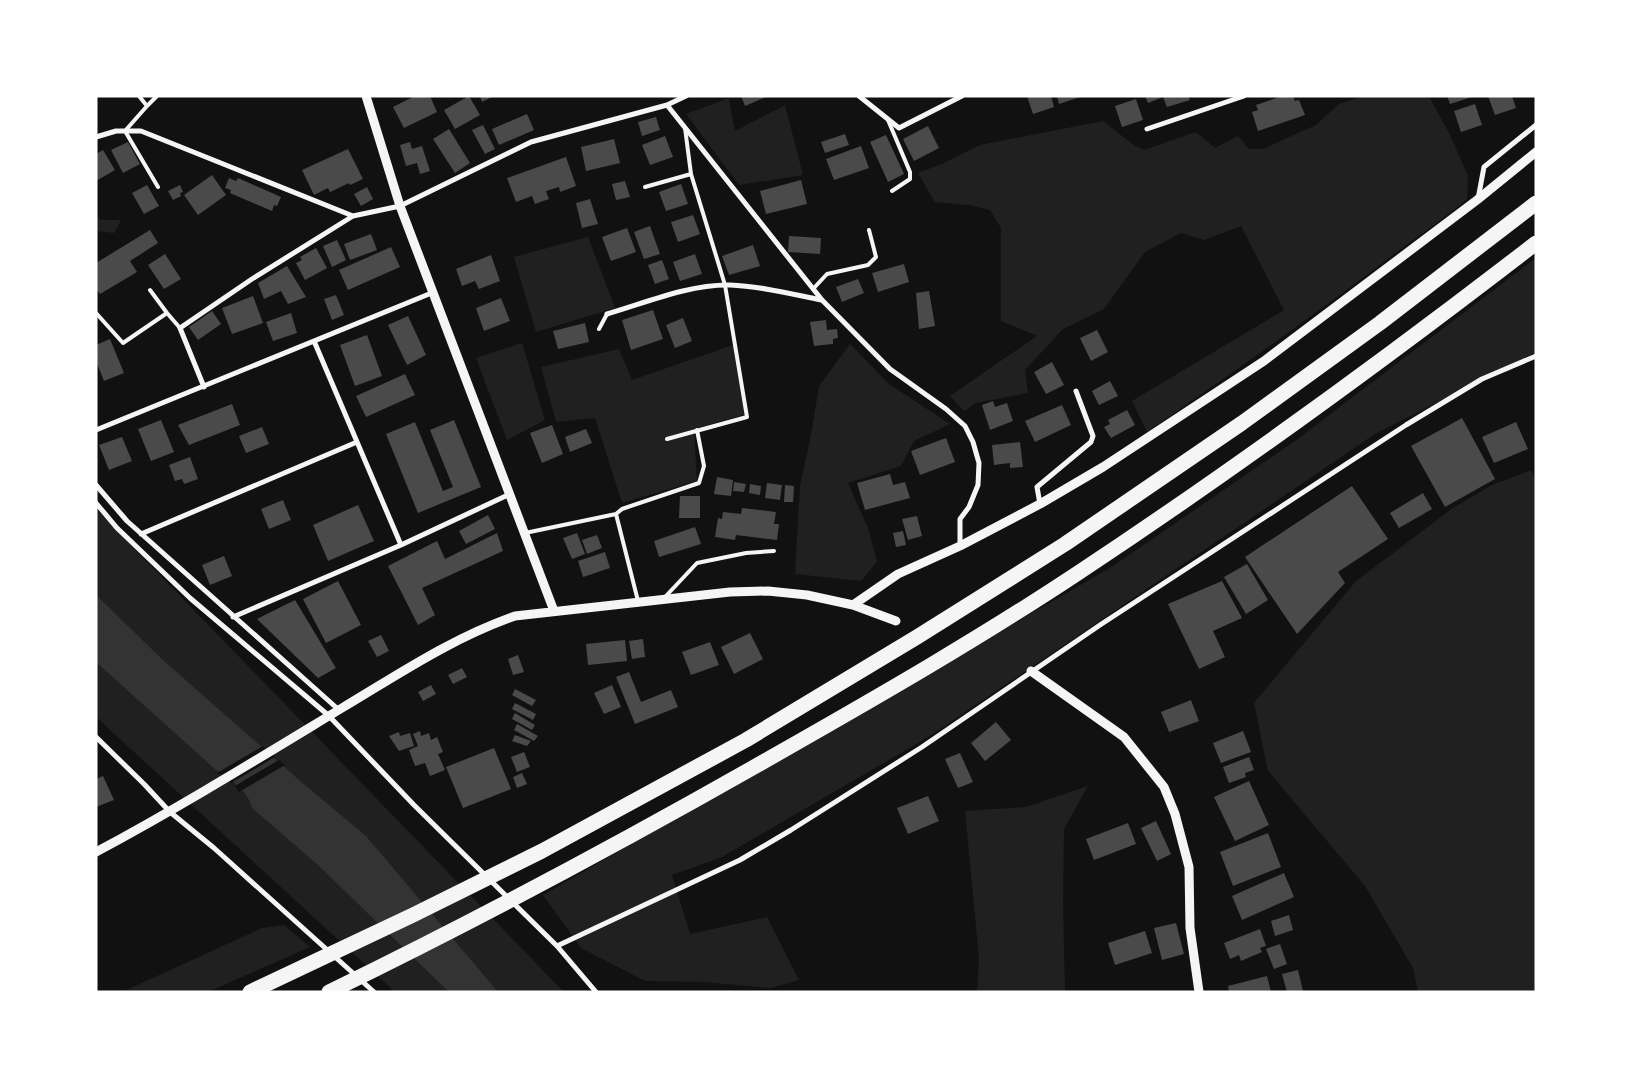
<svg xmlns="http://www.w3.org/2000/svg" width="1632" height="1088" font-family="Lato,sans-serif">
<rect width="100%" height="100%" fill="#111"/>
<path fill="#202020" d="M1364,96h65l21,39 18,41 -1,23c-22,19 -46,35 -70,53 -81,62 -165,121 -250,180l-15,-31 152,-91 -43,-84 -37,14 -23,-7 -36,19 -41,57 -41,20 -38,41 3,23 -52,10 -12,8 -14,-15 87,-60 -36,-15v-93l-11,-18 -21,-5 -34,-3 -17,-29 26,-10 36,-18 123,-24 32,25 9,4 52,-18 19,16 23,-12 11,13h14l53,-24 23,-21z
M729,98l6,33 50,-26 18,70 -64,10 -53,-71z
M96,216l5,4h20l-7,13 -18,-2z
M588,237l27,71 -79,24 -22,-75z
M1536,258v94l-161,82 -445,302 -208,121 -50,18 18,59 77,-17 32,63 -28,8 -68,-6 -58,-1 -64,-33 -38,-53 567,-327 185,-127z
M522,343l23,77 -38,20 -31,-82z
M850,344l39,40 61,40 -36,17 -13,25 -53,17 20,45 9,34 -16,19 -66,-7 5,-88 11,-51 8,-49z
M733,345l13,69 -52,15 3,52 -75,22 -27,-85 -39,4 -15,-55 78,-18 13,31z
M1531,470l5,11v511h-118l-5,-24 -48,-82 -97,-115 -14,-68 102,-122 97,-73 39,-23z
M96,509l468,483h-169l-299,-275z
M1088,786l-24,43 -1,74 2,89h-88l2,-34 -14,-147 61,-4z
M284,925l26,22 -102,45h-86l140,-64z"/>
<path fill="#333" d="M96,595l68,66 135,119 67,56 132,156h-49l-131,-127 -66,-57c-2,-15 -24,-32 -36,-38l-120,-108z"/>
<path fill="#111" d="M263,746l12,11 -44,26 -3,-4 -11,-6z
M279,760l6,5 -46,27 -4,-6z"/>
<path fill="#4a4a4a" d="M415,96h15l7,16 -33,16 -11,-21z
M469,96l11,19 -25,14 -11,-19z
M480,96h14l-12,6z
M741,96h27l-23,10z
M1027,96h24l3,11 -21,7z
M1057,96h23v1l-21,7z
M1145,96h43l2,4 -23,7 -4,-10 -15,6z
M1282,96h11l2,5 4,-1 6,15 -47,16 -6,-19 6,-2 -2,-5z
M1447,96h25v1l-22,7z
M1488,96h24l4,12 -21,7z
M1136,99l7,21 -21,7 -7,-21z
M1475,104l7,21 -21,7 -7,-21z
M527,114l7,16 -35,15 -7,-16z
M656,117l4,13 -18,6 -4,-14z
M483,125l12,24 -10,5 -13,-24z
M928,126l11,22 -25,13 -11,-22z
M449,129l21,34 -15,10 -22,-34z
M845,134l4,11 -24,8 -4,-11z
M886,135l18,39 -16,8 -18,-40z
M665,136l8,21 -23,8 -8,-20z
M614,139l6,24 -34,8 -5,-24z
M128,142l12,22 -17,9 -12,-23z
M410,142l2,7 10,-3 8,25 -10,3 -3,-11 -11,3 -6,-21z
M861,146l8,22 -35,12 -8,-21z
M348,149l15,30 -13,6 -1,-2 -19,9 -2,-4 -14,7 -12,-25z
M103,150l12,20 -19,11v-27z
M566,157l10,29 -16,6 -1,-5 -13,4 3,8 -14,5 -3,-8 -16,6 -9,-24z
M212,175l14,20 -28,20 -14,-20z
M229,178l7,3 2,-3 43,19 -4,9 -3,-1 -2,6 -42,-18 1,-3 -6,-2z
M801,180l6,24 -41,10 -6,-23z
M625,181l5,16 -14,3 -4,-16z
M681,184l7,20 -22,7 -7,-19z
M147,185l12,21 -15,8 -12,-21z
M180,185l3,7 -3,1 1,3 -8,4 -5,-9z
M367,187l6,12 -12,7 -7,-12z
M590,199l8,25 -16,4 -6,-25z
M693,215l7,19 -22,8 -7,-20z
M650,226l10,28 -16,5 -10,-27z
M627,228l9,24 -25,9 -9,-24z
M150,230l8,13 -28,18 7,11 -37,22 -4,-5v-26z
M371,234l6,16 -27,10 -6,-16z
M789,236l32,2 -1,16 -32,-2z
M337,240l9,20 -14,7 -9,-21z
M753,245l7,21 -31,9 -7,-19z
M391,247l9,20 -52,23 -9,-20z
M316,248l11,20 -22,12 -9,-17 6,-3 -2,-3z
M165,254l16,25 -17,10 -16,-24z
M695,254l7,20 -22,7 -7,-19z
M491,255l9,26 -21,8 -4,-8 -13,5 -6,-17z
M662,260l7,19 -14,5 -7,-19z
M904,264l5,18 -31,10 -6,-19z
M287,266l19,31 -18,7 -7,-13 -17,8 -6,-16z
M858,279l6,14 -22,9 -6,-15z
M929,291l6,35 -16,3 -3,-36z
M336,295l8,20 -12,5 -8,-21z
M253,296l10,27 -31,11 -10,-26z
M501,298l9,23 -26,10 -8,-23z
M653,310l10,29 -32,11 -9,-30z
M212,311l9,13 -23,16 -9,-13z
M291,313l6,20 -24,8 -7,-19z
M408,316l18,39 -19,10 -19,-40z
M683,318l9,23 -17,7 -9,-23z
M826,320l1,10 10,-1 1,9 -5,1v5l-19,2 -4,-24z
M585,323l4,19 -31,7 -5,-18z
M1097,330l11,22 -17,9 -11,-23z
M367,335l15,41 -27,10 -15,-41z
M110,339l14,34 -20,8 -8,-20v-16z
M1052,362l12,23 -18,9 -12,-22z
M405,374l10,21 -49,22 -10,-21z
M1110,381l8,15 -19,9 -7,-14z
M993,401l2,6 12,-4 6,18 -23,9 -8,-25z
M232,404l8,21 -51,20 -11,-20z
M1062,405l9,20 -36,17 -10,-21z
M1127,410l8,15 -24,13 -7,-11 6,-3 -2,-4z
M1462,418l33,61 -50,28 -34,-61z
M161,420l13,32 -23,9 -13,-32z
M454,420l27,67 -63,26 -32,-79 29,-12 28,69 10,-4 -23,-57z
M1516,422l12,27 -34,14 -12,-26z
M552,425l11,29 -21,9 -12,-30z
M262,427l7,17 -23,9 -7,-17z
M586,429l6,14 -22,9 -5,-15z
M122,437l10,24 -23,9 -10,-25z
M946,438l9,24 -35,13 -9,-24z
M1020,442l3,25 -13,1v-5l-16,2 -2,-20z
M190,457l8,22 -14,5 -2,-5 -7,2 -6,-16z
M890,474l3,11 12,-3 5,16 -45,12 -8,-27z
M717,477l16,3 -2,16 -17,-2z
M734,482l12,2 -2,8 -11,-1z
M767,483l15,2 -2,15 -15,-2z
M750,484l11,2 -1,9 -11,-2z
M785,485l9,1 -1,16h-9z
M1352,486l36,53 -50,33 7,11 -48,51 -52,-77z
M1423,493l9,16 -33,19 -9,-15z
M680,496h20v22h-21z
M283,500l8,20 -22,9 -8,-20z
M358,505l16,36 -46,20 -15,-36z
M742,508l34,4 -2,12h5l-2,16 -41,-5 -1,5 -20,-3 3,-19 4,1 1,-7 18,2z
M488,515l7,14 -29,15 -7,-13z
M917,516l5,20 -14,4 -6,-21z
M695,527l6,17 -42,13 -5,-16z
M903,531l3,14 -10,2 -3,-14z
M497,533l6,18 -81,37 13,27 -17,10 -30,-59 49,-25 8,18z
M577,533l8,21 -13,5 -9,-21z
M597,535l5,13 -15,6 -5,-14z
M605,552l5,16 -27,9 -5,-16z
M224,556l8,20 -22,9 -8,-20z
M1247,564l21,36 -22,14 -22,-37z
M338,581l23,44 -35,18 -23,-44z
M1222,581l20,37 -29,13 12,26 -26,12 -31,-65z
M295,600l41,68 -18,10 -61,-59z
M750,633l13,26 -29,15 -13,-27z
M381,635l8,16 -12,6 -9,-16z
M643,639l2,18 -13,2 -3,-18z
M625,640l2,21 -39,4 -2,-21z
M710,642l9,23 -28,10 -9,-23z
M518,655l6,17 -11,3 -5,-16z
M462,668l5,9 -14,7 -5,-9z
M629,672l12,30 30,-12 7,17 -43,17 -19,-47z
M431,685l5,9 -13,7 -5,-9z
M612,685l9,22 -17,7 -10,-21z
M515,689l21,11 -4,6 -20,-11z
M1191,700l8,21 -30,11 -8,-20z
M515,703l21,11 -3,6 -21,-11z
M515,713l20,12 -3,5 -20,-11z
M996,722l15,18 -26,21 -14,-18z
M517,724l21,12 -4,5 -20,-11z
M420,731l1,5 8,-3 2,7 6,-3 6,15 -5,2 7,16 -15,6 -5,-13 -10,3 -6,-16 9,-4 -5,-12z
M1243,731l8,21 -30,11 -8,-20z
M399,732l1,4 10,-3 4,13 -15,5 -10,-15z
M515,735l16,6 -4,5 -15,-5z
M494,748l17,41 -48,19 -17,-41z
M524,752l6,15 -13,5 -6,-15z
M960,753l13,29 -15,6 -13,-29z
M1249,757l5,13 -9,3 1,4 -17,6 -6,-16z
M522,773l5,11 -10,4 -4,-11z
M103,776l11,24 -18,7v-28z
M1249,781l20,44 -34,16 -21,-44z
M928,796l11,25 -31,13 -11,-26z
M1156,821l15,33 -14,7 -16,-33z
M1128,823l8,21 -42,16 -8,-21z
M1268,833l13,34 -48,19 -13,-34z
M1284,873l10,24 -52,23 -10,-24z
M1289,915l4,15 -18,6 -4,-15z
M1176,923l8,31 -22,6 -8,-32z
M1260,929l6,17 -6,2 2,4 -21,9 -2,-6 -9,4 -6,-16z
M1145,931l7,22 -37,12 -7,-22z
M1280,944l7,20 -13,5 -8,-20z
M1298,970l5,21 -16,1 -5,-18z
M1267,976l4,16h-42l-1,-6z"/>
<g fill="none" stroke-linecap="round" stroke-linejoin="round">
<path stroke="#f5f5f5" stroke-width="4" d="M139,96l8,10 10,-10
M147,106l-22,25 33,56
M888,120l22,52v7l-18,12
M645,187l46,-13 -6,-46
M813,289l14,-15 41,-9 8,-8 -7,-27
M150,290l17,23
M96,313l27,30 44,-30 13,15
M599,329l8,-15
M667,439l80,-22 -22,-132 -34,-111
M616,514l22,87
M525,533l91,-19 6,-5 77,-26 5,-17 -7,-36
M665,597l32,-34 49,-10 28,-2"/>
<path stroke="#f5f5f5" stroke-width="5" d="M859,96l40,32 63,-32
M667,105l155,195 68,69 56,40 19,17 8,16 6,21 -1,22 -9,22 -9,12v27
M1147,129l97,-33
M96,137l20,-6h25l212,85
M1478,199l6,-32 52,-42
M607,314c38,-11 83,-30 123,-29 30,1 61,9 91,15
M314,341l87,204
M204,387l-24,-59 72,-49 101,-63 47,-10 131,-64 136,-37 19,-9
M96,430l338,-138
M96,485l31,36 212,189
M96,503l21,25 73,70 138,117 86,90 143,141 39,46
M1040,504l-3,-17 54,-45 2,-6 -17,-45
M141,534l216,-92
M233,617l168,-72 109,-51
M96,737l48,47 26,28 44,36 160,144
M557,946l183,-86 51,-30 131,-83 178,-122 306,-200 76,-46 54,-23"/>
<path stroke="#f5f5f5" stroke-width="9" d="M366,96l34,110 154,405
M853,605l45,-31 62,-28 80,-42 63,-37 161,-106 213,-161 59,-48
M1031,671l93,66 40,50 11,27 14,53 1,61 9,64
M96,852c84,-45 165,-95 246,-144 57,-34 110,-70 173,-92l215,-24 38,-1 39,4 46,10 43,16"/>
<path stroke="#f5f5f5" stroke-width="15" d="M250,992l163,-77 129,-64 204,-111 171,-103 148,-93 177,-121 138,-100 156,-120
M329,992c152,-74 301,-154 448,-238 102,-58 203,-116 301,-181 157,-104 309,-215 458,-330"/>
</g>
<rect width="1632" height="1088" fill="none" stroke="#ffffff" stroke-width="195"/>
</svg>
